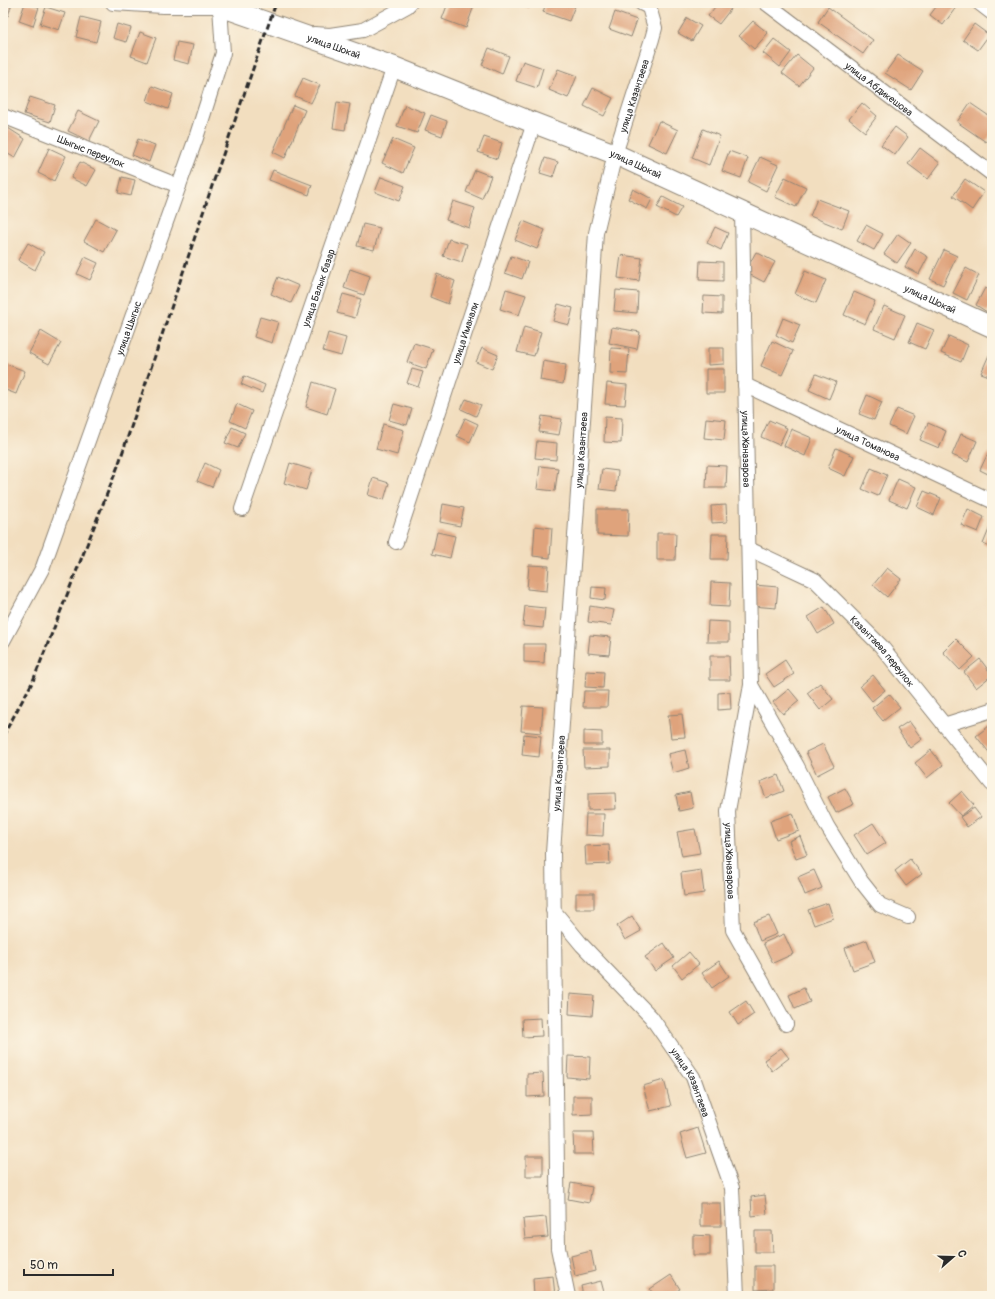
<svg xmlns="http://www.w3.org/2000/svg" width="995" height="1299" font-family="Pangolin,sans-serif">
<rect width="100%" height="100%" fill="#fcf5e5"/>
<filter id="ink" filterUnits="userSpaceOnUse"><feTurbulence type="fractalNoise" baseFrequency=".025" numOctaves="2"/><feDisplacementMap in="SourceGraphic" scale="8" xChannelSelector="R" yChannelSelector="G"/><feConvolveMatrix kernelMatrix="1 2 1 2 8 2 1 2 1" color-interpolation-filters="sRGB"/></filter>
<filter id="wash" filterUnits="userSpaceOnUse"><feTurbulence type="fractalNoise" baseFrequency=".012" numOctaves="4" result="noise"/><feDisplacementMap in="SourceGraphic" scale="16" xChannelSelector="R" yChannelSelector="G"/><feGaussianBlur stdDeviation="0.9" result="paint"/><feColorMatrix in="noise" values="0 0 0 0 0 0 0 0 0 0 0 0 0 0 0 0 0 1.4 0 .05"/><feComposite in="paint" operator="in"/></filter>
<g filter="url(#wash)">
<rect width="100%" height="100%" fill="#f2debf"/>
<g id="blocks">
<path fill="#dfa37b" d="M3,3h9l-4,13 -5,-2z
M25,3l14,4 -6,19 -14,-5z
M448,3h27l-9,25 -24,-9z
M514,3h16l-1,5z
M546,3h30l-7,18 -26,-9z
M718,3h10l5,3 -14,18 -11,-8z
M939,3h14l4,3 -14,19 -13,-10z
M46,7l19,6 -6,17 -19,-6z
M828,7l45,33 -10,14 -45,-32z
M615,12l22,8 -6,17 -22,-8z
M81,17l20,5 -5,20 -20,-5z
M687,18l14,8 -9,15 -14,-8z
M753,21l15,12 -14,16 -15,-13z
M117,24l14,4 -5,14 -13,-4z
M974,24l15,11 -11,15 -15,-10z
M140,32l16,6 -9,24 -16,-6z
M774,39l17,13 -11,15 -17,-14z
M177,42l16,3 -4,19 -16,-4z
M489,48l20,8 -7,18 -20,-9z
M797,55l16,13 -14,18 -17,-13z
M898,55l25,16 -12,19 -26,-17z
M992,58v8l-4,-3z
M523,61l20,7 -6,20 -21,-7z
M558,69l19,7 -9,22 -19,-8z
M303,78l17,7 -9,18 -16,-7z
M152,86l21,8 -5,15 -21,-8z
M593,88l20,10 -9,18 -20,-10z
M30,97l25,8 -5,17 -26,-8z
M337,102l13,2 -5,26 -12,-2z
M862,103l15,13 -12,16 -16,-13z
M970,103l22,15v15l-6,9 -29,-20z
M293,105l12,5 -20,48 -12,-6z
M405,105l20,8 -8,20 -20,-7z
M78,111l21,10 -10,20 -21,-10z
M431,115l16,6 -5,15 -17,-6z
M659,121l19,9 -11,23 -19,-9z
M895,127l13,10 -13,18 -14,-10z
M8,128l17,11 -10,19 -12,-7v-15z
M703,129l17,7 -11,29 -17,-7z
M484,137l18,6 -5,16 -19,-7z
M138,139l17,6 -6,17 -17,-7z
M393,139l21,9 -11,25 -21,-10z
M49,148l17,8 -12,25 -16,-8z
M920,148l20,15 -12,16 -20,-15z
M729,151l19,7 -7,20 -19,-7z
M760,157l18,8 -12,26 -18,-9z
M545,158l13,4 -5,15 -13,-4z
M80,162l16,8 -9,16 -16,-8z
M273,170l39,15 -3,10 -40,-15z
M475,170l16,6 -9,23 -16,-7z
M122,177l13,3 -4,16 -13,-3z
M381,177l24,9 -6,15 -24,-9z
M785,177l21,10 -10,20 -21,-10z
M965,179l19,13 -12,18 -19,-14z
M633,189l19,10 -5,10 -19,-10z
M663,197l19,10 -6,10 -19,-10z
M817,199l32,12 -7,18 -32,-13z
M453,201l22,7 -6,20 -23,-8z
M96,219l20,11 -12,22 -20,-11z
M523,221l22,9 -8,19 -22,-9z
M363,224l17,4 -6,22 -17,-4z
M866,225l17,9 -9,16 -17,-9z
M715,227l13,6 -7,17 -14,-7z
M898,234l13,9 -14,20 -13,-9z
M449,239l18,5 -5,18 -19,-6z
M28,243l16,9 -9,18 -17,-10z
M915,249l13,8 -9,17 -14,-7z
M944,250l13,6 -14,29 -13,-6z
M756,252l19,10 -11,20 -19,-10z
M621,255l21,3 -3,23 -21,-3z
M511,256l17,6 -6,17 -17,-6z
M85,257l13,6 -8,17 -13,-6z
M700,261l23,1v19l-24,-1z
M966,268l13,7 -12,25 -14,-7z
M350,269l20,7 -6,19 -20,-7z
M805,271l21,9 -10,23 -21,-9z
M437,274l18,7 -7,23 -18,-7z
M278,277l21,9 -8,17 -20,-9z
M985,288l7,3v12l-5,9 -11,-7z
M506,289l20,6 -7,20 -19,-6z
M616,290l22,2 -1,21 -23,-2z
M854,292l21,9 -10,23 -21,-9z
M343,294l18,5 -6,19 -18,-5z
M704,296l18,1v17l-19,-1z
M558,304l15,4 -4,17 -16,-4z
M884,306l21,9 -10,23 -21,-9z
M260,317l18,5 -6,21 -18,-6z
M783,318l17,7 -8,18 -16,-8z
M917,323l17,7 -9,19 -16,-7z
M524,327l17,5 -7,24 -17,-4z
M612,327l28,5 -3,17 -28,-6z
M41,331l20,12 -12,21 -20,-11z
M328,333l18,5 -5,18 -18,-5z
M949,336l19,9 -7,17 -20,-9z
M772,341l21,10 -11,24 -21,-9z
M414,343l19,6 -7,20 -19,-7z
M482,348l16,7 -6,14 -16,-7z
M611,348l18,1 -2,25 -17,-1z
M708,348h16v16l-16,1z
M989,355l3,2v20l-11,-4z
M543,361l23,4 -3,19 -23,-4z
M6,364l19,7 -9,23 -13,-5v-18z
M412,369l11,3 -5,15 -11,-4z
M706,369h18v24h-18z
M816,374l20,8 -7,17 -20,-9z
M244,376l21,9 -3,8 -21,-9z
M313,382l22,7 -8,25 -21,-7z
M607,383l20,2 -2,20 -20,-1z
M867,395l15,7 -8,18 -15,-6z
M466,399l15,6 -5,11 -15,-7z
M237,404l15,7 -7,17 -15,-7z
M394,404l18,5 -5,16 -18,-5z
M897,409l17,7 -8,18 -17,-8z
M542,416l20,3 -3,16 -20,-3z
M605,417l17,1 -1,25 -17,-1z
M465,418l13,6 -8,18 -13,-6z
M706,418l20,2 -2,20 -20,-2z
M769,420l18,8 -8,17 -18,-8z
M928,423l18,8 -7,17 -19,-8z
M383,424l21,6 -7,25 -21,-6z
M232,427l13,6 -7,15 -13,-5z
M791,429l21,9 -7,18 -21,-10z
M961,434l16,7 -9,21 -16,-7z
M537,441l20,2 -1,17 -21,-2z
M836,448l18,8 -9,20 -17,-8z
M988,453l4,2v21l-12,-6z
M205,463l14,7 -7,17 -15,-6z
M290,463l22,7 -6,20 -22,-7z
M707,465l20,1 -1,22h-20z
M540,466l18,2 -3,23 -18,-2z
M871,468l16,7 -9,21 -16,-7z
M602,469l16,2 -2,20 -17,-2z
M373,478l16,5 -5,17 -16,-5z
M898,479l18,8 -9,21 -18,-8z
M924,491l17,7 -7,17 -17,-8z
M443,504l21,4 -4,18 -20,-4z
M726,505l1,17 -15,1 -1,-17z
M597,509h32l-1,27 -31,-1z
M968,509l16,8 -6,15 -17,-7z
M992,522v26l-9,-4z
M535,526l17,2 -2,30 -17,-2z
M437,532l18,4 -5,22 -18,-4z
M657,533h19l-1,27h-18z
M712,534h16l-1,25h-16z
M529,565l20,1 -2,25 -20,-2z
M887,568l14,11 -14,18 -14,-12z
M711,582l19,1 -1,24 -19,-1z
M754,585l24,2 -2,21 -24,-2z
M592,587l14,1 -1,12 -14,-2z
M525,606l20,2 -2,20 -20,-2z
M590,606l24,4 -3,15 -23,-3z
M824,607l10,17 -16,10 -10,-17z
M708,621l21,1v20h-22z
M590,635l21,2 -2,18 -21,-2z
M956,639l18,18 -14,13 -17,-18z
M524,644h21l-1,19 -20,-1z
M710,656h19l1,24h-20z
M980,659l12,16 -16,13 -12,-16z
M785,660l9,14 -20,13 -9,-13z
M586,671l18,1 -1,16 -18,-1z
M873,675l12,15 -13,11 -12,-15z
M820,683l13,16 -13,11 -13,-17z
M789,689l10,12 -16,13 -10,-12z
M584,691h24l-1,16h-24z
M730,692l1,17 -13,1v-17z
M889,694l11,13 -17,14 -11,-13z
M523,706l20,1 -2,26 -20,-2z
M682,714l3,23 -14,1 -3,-23z
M909,721l13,18 -12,9 -13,-19z
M989,726l3,5v25l-16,-20z
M584,731l18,1v13h-18z
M524,734l17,2 -2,21 -17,-2z
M823,744l11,22 -17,9 -11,-23z
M583,750h27v16l-26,1z
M685,750l4,18 -16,5 -5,-19z
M931,750l12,15 -16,13 -12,-15z
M778,775l6,16 -18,7 -6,-16z
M845,788l9,16 -18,9 -8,-16z
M962,791l12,14 -13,11 -12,-13z
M690,792l3,16 -14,3 -3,-16z
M615,793l1,16 -28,1v-16z
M974,808l7,9 -14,10 -7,-10z
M793,813l6,18 -23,8 -6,-18z
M586,814h18l-1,22 -18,-1z
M873,823l13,20 -19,12 -13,-20z
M695,829l5,24 -18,3 -5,-24z
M800,836l7,19 -11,4 -7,-18z
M609,845l1,19 -24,1 -1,-19z
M910,859l12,15 -16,12 -11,-15z
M701,870l3,23 -20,3 -3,-23z
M814,870l8,18 -17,7 -7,-18z
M576,893h18v16h-18z
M828,903l5,15 -19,7 -6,-15z
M632,916l9,15 -16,9 -8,-14z
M769,916l8,18 -17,7 -7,-19z
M784,934l9,20 -20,9 -10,-20z
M867,940l8,22 -22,8 -8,-22z
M664,943l10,15 -19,13 -10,-14z
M689,952l10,12 -17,14 -9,-12z
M719,961l10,15 -17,12 -10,-15z
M804,988l6,14 -15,7 -6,-14z
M570,994l24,2 -2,20 -23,-2z
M746,1001l8,13 -16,11 -8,-13z
M541,1018l1,18 -19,1 -1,-18z
M781,1048l8,10 -17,13 -8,-11z
M568,1056l22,1 -1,22 -22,-2z
M543,1073l1,23 -17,1v-23z
M664,1080l7,26 -21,5 -7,-25z
M573,1096h19v18l-19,1z
M698,1128l8,25 -19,5 -7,-24z
M573,1133h20l1,21h-20z
M526,1156h17v20h-17z
M571,1183l21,4 -3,16 -21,-4z
M765,1195l2,19 -15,2 -1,-19z
M700,1203h20l1,23h-21z
M546,1217l2,20 -23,2 -2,-20z
M755,1231h17l1,21h-18z
M693,1235l17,1v19h-17z
M591,1251l4,20 -20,5 -4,-20z
M755,1266h18v23l-18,1z
M671,1275l9,14 -11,7h-15l-4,-7z
M553,1276l2,20h-21l-1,-18z
M601,1281l4,15h-22l-2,-10z"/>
</g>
</g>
<g filter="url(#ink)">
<use href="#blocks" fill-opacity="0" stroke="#8e8475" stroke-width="1"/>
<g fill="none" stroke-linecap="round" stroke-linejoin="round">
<defs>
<g id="street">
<path d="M113,3l50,3h57"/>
<path id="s1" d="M766,3l226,171"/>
<path d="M979,3l13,10"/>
<path d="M314,34l16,1 33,-5 44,-24 3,-3"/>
<path id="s2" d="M3,116l176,70"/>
<path id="s3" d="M742,212l9,473 -23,126 5,119 53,94"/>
<path id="s4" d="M745,385l247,116"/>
<path id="s5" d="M242,509l152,-442"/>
<path id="s6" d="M396,542l138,-419"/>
<path id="s7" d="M749,549l66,31 66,66 111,138"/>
<path id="s8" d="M3,641l40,-74 153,-429 27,-85 -3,-47"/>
<path d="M751,685l46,81 30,60 34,55 19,24 28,12"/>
<path d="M944,725l48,-15"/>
<path id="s9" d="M553,910l29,35 69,72 42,60 39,111 5,108"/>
<path id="s10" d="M568,1296l-10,-48 -5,-395 43,-620 19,-79 37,-115 3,-11 -6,-21 -8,-4"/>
</g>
<g id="secondary">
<path id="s11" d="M221,3l-1,3 174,61 140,56 81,31 377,173"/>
</g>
</defs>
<use href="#street" stroke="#8e8475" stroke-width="16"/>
<use href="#secondary" stroke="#8e8475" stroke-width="22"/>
<use href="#street" stroke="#fff" stroke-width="14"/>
<use href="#secondary" stroke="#fff" stroke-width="20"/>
<path stroke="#2b2b2b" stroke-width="3" stroke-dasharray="6 3" stroke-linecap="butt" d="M3,736l30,-55 85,-215 94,-280 64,-183"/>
</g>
</g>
<g text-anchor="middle" stroke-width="3" stroke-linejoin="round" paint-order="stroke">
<g font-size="10" fill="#2b2b2b" stroke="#fcf5e5">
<text dy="4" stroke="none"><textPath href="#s11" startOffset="124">улица Шокай</textPath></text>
<text dy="4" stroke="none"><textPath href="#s1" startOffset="142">улица Абдикешова</textPath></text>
<text dy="4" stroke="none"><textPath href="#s10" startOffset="1208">улица Казантаева</textPath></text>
<text dy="4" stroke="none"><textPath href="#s2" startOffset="95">Шыгыс переулок</textPath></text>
<text dy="4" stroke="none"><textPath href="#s11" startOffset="448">улица Шокай</textPath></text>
<text dy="4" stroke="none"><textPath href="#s5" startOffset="234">улица Балык базар</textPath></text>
<text dy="4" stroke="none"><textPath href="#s11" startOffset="772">улица Шокай</textPath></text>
<text dy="4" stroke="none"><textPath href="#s8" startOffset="338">улица Шыгыс</textPath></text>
<text dy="4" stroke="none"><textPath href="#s6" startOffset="220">улица Иманали</textPath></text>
<text dy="4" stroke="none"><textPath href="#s4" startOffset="136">улица Томанова</textPath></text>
<text dy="4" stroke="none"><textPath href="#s3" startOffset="237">улица Жаназарова</textPath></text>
<text dy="4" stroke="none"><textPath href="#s10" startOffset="848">улица Казантаева</textPath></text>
<text dy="4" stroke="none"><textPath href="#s7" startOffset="171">Казантаева переулок</textPath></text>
<text dy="4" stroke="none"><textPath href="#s10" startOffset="524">улица Казантаева</textPath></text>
<text dy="4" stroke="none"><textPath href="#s3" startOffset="651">улица Жаназарова</textPath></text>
<text dy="4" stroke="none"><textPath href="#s9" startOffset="222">улица Казантаева</textPath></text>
</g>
</g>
<rect width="995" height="1299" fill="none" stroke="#fcf5e5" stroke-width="16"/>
<g transform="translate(953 1257) rotate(70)" stroke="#fcf5e5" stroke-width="3" paint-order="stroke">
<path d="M0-3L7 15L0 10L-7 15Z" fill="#2b2b2b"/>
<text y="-6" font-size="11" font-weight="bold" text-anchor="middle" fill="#2b2b2b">С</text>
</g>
<path d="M24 1269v6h89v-6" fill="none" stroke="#2b2b2b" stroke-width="2"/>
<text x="30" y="1269" font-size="12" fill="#2b2b2b" stroke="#fcf5e5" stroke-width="3" paint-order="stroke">50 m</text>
</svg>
